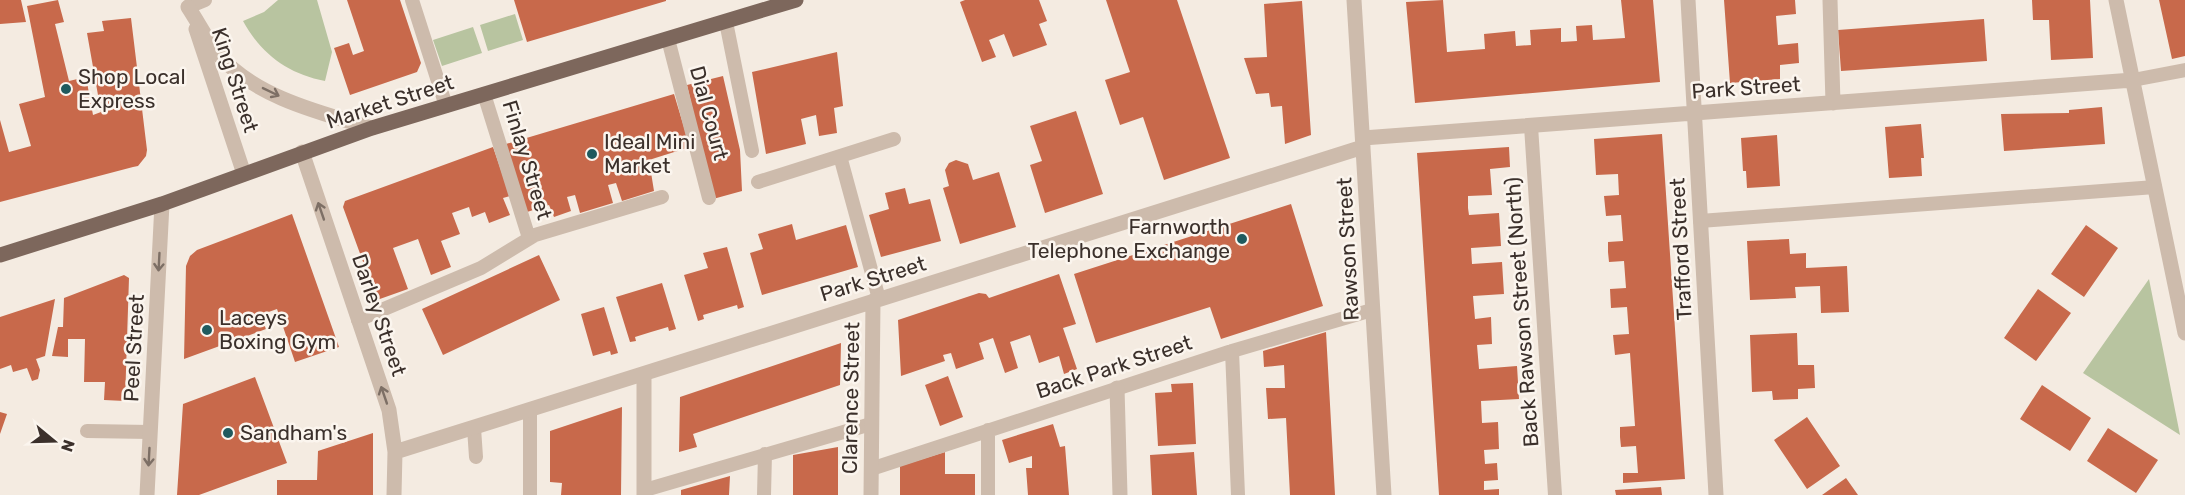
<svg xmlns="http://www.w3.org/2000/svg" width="2185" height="495" font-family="Rubik,sans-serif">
<rect width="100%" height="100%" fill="#f4ebe1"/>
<path fill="#b8c4a0" d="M278,0h39l15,52 -7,29c-37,-7 -64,-27 -82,-60l21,-9z
M515,14l8,26 -35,11 -8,-26z
M473,27l9,26 -40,13 -9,-26z
M2149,279l31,156 -97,-62z"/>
<path fill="#c8694b" d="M0,0h21l5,22 -26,2z
M58,0l6,22 -9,2 14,57 17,-4 7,38 8,-3 -14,-79 17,-2 -2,-10 29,-3 16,132 -1,6 -8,10 -5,1 -133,35v-82l9,32 22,-6 -12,-42 26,-7 -18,-91z
M347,0h53l21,63 -4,9 -67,23 -16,-47 15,-5 4,12 11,-4z
M514,0h152v1l-139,41z
M965,0h74l8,21 -8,3 8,21 -34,12 -9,-23 -15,6 7,17 -14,5 -22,-60z
M1106,0h71l53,158 -66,22 -21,-63 -23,8 -15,-45 25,-8z
M1443,0l4,52 38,-3 -1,-15 31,-3 1,15 15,-1 -1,-15 15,-1 16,-1v14l16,-1 -1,-15 16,-1 1,15 32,-2 -4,-38h32l7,82 -245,21 -9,-101z
M1724,0h71l1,14 -20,2 2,29 20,-2 1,20 -19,2v14l-50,4z
M2032,0h58l3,58 -42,2 -2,-40h-16z
M2159,0h26v56l-13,3z
M1302,1l9,134 -26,9 -3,-38 -11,1 -2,-14 -13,1 -12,-36 23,-1 -3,-53z
M1984,19l3,42 -146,10 -3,-41z
M837,52l6,54 -9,2 3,25 -18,3 -3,-21 -15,4 5,25 -40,10 -14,-82z
M723,76l17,74 2,41 -29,8 -26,-114z
M674,94l16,53 -41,13 5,31 -32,10 -6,-18 -8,2 5,18 -33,10 -5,-18 -8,2 4,14 -17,6 -5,-12 -22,7 -21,-68z
M2102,107l3,37 -101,7 -3,-37 68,-1v-3z
M1076,111l27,83 -58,19 -15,-48 12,-4 -12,-35z
M1921,124l3,34h-3l1,18 -33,2 -4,-51z
M1662,134l23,345 -62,4v-10h15l-2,-27 -15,1 -1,-10v-10l15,-1 -5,-73 -15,2 -2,-20 16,-1 -2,-27 -16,1 -1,-19 16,-1 -2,-27 -15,1 -1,-10v-10l15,-1 -2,-26 -15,1 -2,-20 15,-1 -1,-21 -22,1 -2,-36z
M1777,135l3,51 -33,2 -1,-17h-3l-2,-33z
M493,147l17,49 -7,2 7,17 -21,8 -4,-11 -13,5 -3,-10 -17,6 8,21 -19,7 10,26 -20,8 -13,-36 -25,9 15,41 -31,11 -34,-93 2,-6z
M1509,147l1,20 -20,2 2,26 -24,1v12l1,7 30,-2 2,33 -30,2 1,16 30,-2 2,32 -31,2 2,23 16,-2 1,27 -15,1 2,24 38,-3 2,33 -38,2 1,22 16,-1 1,27 -15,1 1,14 12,-1 1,17 -14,1v9l15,-1v6h-60l-22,-342z
M956,160l12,4 5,16 26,-8 17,55 -56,17 -17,-56 6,-2 -4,-16 4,-7z
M905,188l4,16 21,-5 11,42 -60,16 -12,-42 20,-6 -4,-16z
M1291,204l32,102 -102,33 -11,-32 -114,36 -22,-69z
M292,214l47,133 -44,15 -18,-53 -17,6 6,14 -82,30 2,-93 4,-10 7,-6z
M792,224l4,16 50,-15 12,42 -96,28 -12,-42 13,-4 -5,-15z
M2086,225l32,23 -34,49 -33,-23z
M1789,239l1,15 16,-1v15l41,-2 2,46 -28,1 -1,-27 -25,1 1,11 -46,2 -3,-59z
M727,247l17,60 -6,2 -1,-4 -34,10 1,4 -6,2 -14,-46 24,-7 -5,-15z
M539,255l21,45 -117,55 -21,-46z
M1059,274l17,50 -13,4 14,41 -13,5 -5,-18 -20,7 -9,-28 -20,7 8,26 -13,5 -12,-35 -14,5 5,16 -28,10 -5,-16 -8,2 2,6 -44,15 -3,-56 81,-27 7,1 3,4z
M124,275l5,3 -4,123 -21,-1 1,-18h-21l1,-43h-17v18l-16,-1 6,-29h5l1,-29z
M662,283l14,46 -7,2 -1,-4 -17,5 -16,5 1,4 -6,1 -14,-45z
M2038,289l33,24 -35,48 -32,-23z
M55,299l-10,57 -9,3 4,11 -2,9 -6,2 -5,-13 -14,4 -2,-7 -11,4v-52z
M604,307l14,46 -7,2 -1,-4 -17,5 -12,-42z
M1326,332l9,163h-45l-4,-77 -18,1 -2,-31h19l-1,-23 -20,2 -1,-16z
M1797,333l1,32h16l1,23 -17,1v10l-25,1 -1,-9 -20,1 -2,-57z
M841,343l-1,42 -147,49 4,13 -18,5 1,-55z
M948,376l15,41 -23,9 -15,-41z
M255,377l32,86 -88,32h-22l6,-91z
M1193,383l3,61 -38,2 -3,-53 17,-1 -1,-8z
M2042,385l49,33 -21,33 -50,-32z
M622,407l-1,88h-60l1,-12 -12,-1v-51z
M0,412l7,2 -7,20z
M1807,417l33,49 -33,23 -33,-49z
M1053,424l7,23 5,-1 4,49h-41l-2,-27h6v-12l-23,7 -7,-23z
M2108,428l50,32 -22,33 -49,-32z
M373,433v62h-96v-15h40l1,-29z
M838,447v48h-45v-40z
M945,452v22h30v21h-75v-29z
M1194,452l3,43h-45l-2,-40z
M730,476l-1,19h-48v-5z
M1846,478l12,17h-36z
M1661,487l1,8h-46l-1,-5z"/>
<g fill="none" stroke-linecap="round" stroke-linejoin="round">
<path stroke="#cdbbac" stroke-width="14" d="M412,0l34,106
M188,7l17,-7
M726,22l26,129
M668,39l41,159
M2133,80l52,-10
M484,94l45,144
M1531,126l24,369
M840,156l39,143
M758,182l136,-43
M1700,221l455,-34
M358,320l123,-52 54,-33 127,-38
M1232,351l6,144
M530,410v85
M474,428l2,29
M87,431l63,1
M871,469l361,-118 140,-41
M645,490l226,-66
M764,495l1,-41
M988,495v-65"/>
<path stroke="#cdbbac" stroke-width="15" d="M1354,0l30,495
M1688,0l28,495
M1830,0l3,103
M2116,0l69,333
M1363,138l770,-58
M302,152l87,258 6,42 -1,43
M644,374v121
M1117,388l3,107
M395,452l968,-305
M147,495l15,-291
M871,495l2,-194"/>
<path stroke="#cdbbac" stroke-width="15" d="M188,7c10,15 19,33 30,47 36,43 103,59 154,74
M196,29l48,145"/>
<path stroke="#7d675c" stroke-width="15" d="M0,255l162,-51 210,-76 424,-128"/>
</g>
<defs><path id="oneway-shaft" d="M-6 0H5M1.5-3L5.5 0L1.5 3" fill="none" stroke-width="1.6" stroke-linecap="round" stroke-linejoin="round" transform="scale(1.5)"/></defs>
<g stroke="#7d6f65">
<use href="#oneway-shaft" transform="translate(271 92) rotate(26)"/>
<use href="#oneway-shaft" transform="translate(321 211) rotate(-109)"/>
<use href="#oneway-shaft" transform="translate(159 262) rotate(93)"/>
<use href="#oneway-shaft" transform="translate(384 395) rotate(-109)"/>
<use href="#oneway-shaft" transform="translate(149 457) rotate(93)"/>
</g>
<g fill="#1f5a5e" stroke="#fbf5ee" stroke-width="2">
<circle cx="66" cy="89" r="6"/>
<circle cx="592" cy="154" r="6"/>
<circle cx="1242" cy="239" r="6"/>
<circle cx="207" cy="330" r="6"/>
<circle cx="228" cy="433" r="6"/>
</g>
<g text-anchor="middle" stroke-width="5" stroke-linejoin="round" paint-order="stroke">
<g font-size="21" fill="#3b302b" stroke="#fbf5ee" text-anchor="start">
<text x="78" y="84">Shop Local<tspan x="78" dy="24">Express</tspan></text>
<text x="604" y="149">Ideal Mini<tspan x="604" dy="24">Market</tspan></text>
<text x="1230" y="234" text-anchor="end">Farnworth<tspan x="1230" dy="24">Telephone Exchange</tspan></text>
<text x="219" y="325">Laceys<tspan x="219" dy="24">Boxing Gym</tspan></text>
<text x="240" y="440">Sandham's</text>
</g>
<g font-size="21" fill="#3b302b" stroke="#fbf5ee">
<text transform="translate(235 80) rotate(72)" y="7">King Street</text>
<text transform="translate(1746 88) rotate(-4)" y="7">Park Street</text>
<text transform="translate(390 102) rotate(-18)" y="7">Market Street</text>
<text transform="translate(709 113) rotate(75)" y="7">Dial Court</text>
<text transform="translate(527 160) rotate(73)" y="7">Finlay Street</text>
<text transform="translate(1348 249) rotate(-93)" y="7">Rawson Street</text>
<text transform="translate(1681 249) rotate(-93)" y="7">Trafford Street</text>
<text transform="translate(873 279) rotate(-17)" y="7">Park Street</text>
<text transform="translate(1522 312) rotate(-94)" y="7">Back Rawson Street (North)</text>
<text transform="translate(379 315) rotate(71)" y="7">Darley Street</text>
<text transform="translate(134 348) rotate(-87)" y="7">Peel Street</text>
<text transform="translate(1114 367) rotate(-18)" y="7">Back Park Street</text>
<text transform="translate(851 398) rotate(-89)" y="7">Clarence Street</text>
</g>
</g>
<g transform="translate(54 441) rotate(109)" stroke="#fbf5ee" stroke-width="4.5" paint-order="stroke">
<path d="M0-4.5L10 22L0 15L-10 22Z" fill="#3b302b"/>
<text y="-9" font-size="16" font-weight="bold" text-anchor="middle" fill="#3b302b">N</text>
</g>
</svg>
